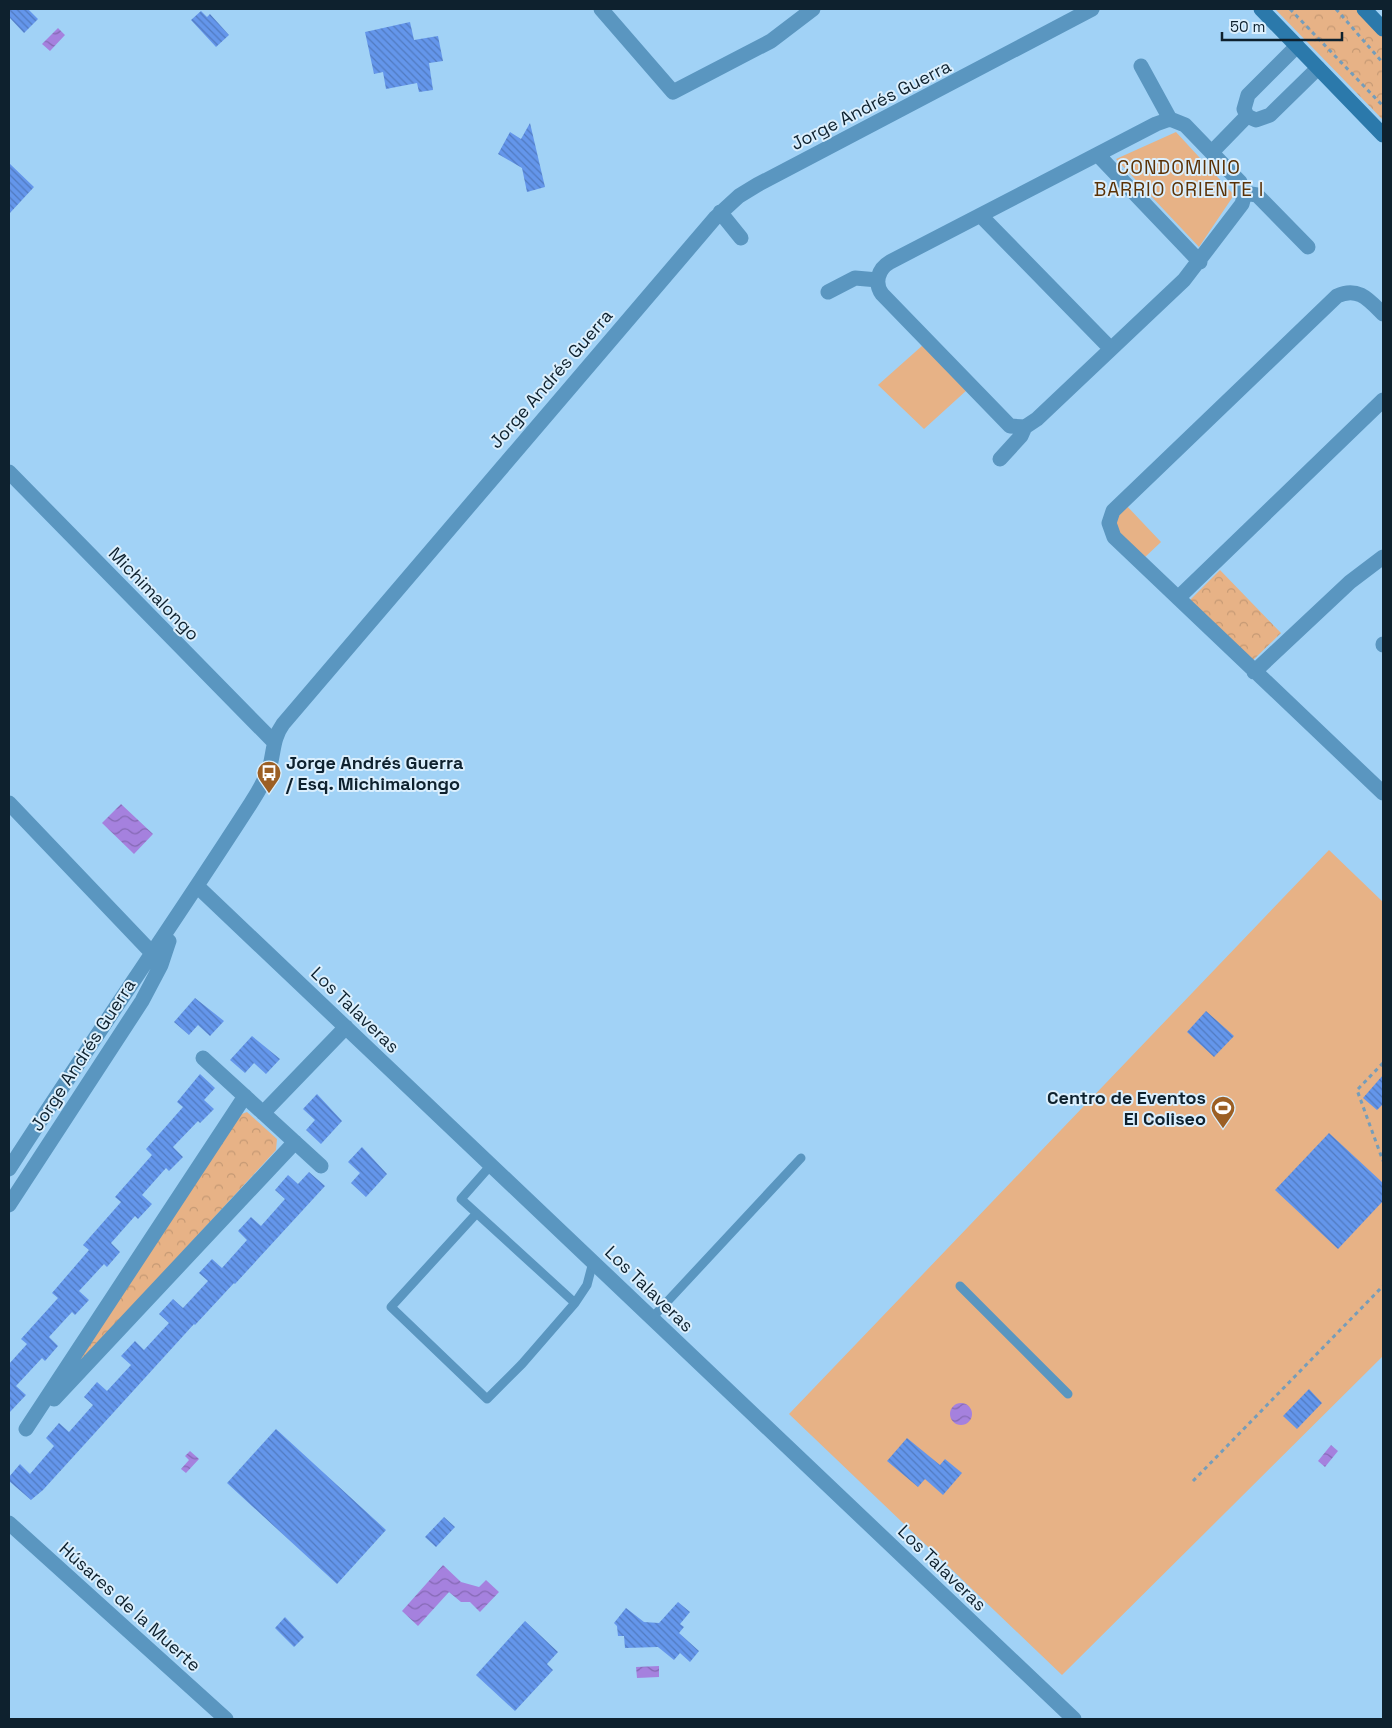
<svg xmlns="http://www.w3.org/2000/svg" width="1392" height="1728" font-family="'Space Grotesk',sans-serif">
<defs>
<pattern id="park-crowns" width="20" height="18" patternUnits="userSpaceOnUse" patternTransform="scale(1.25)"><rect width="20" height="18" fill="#e7b286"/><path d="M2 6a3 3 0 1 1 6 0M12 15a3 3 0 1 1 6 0" fill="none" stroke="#c59974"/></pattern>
<pattern id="water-waves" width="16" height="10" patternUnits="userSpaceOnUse" patternTransform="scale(1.25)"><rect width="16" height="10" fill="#a581de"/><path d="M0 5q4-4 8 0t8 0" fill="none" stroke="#8569b4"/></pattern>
<pattern id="building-back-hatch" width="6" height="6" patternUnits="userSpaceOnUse" patternTransform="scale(1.25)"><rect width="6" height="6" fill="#6496eb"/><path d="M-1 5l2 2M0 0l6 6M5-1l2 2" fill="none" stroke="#517abf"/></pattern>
</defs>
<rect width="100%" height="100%" fill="#a1d2f6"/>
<path fill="#e7b286" d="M1176,132l58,63 -35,52 -83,-88z
M923,345l44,45 -43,39 -46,-44z
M1125,504l36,38 -18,17 -25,-27 -3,-13z
M1329,850l54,52v454l-321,319 -273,-261z"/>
<path fill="url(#park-crowns)" d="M1275,9h83l25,26v85z
M1220,570l61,63 -31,30 -60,-63z
M247,1112l30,27 -1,11 -205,223 166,-257z"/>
<path fill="url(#water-waves)" d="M58,28l7,7 -15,16 -8,-7z
M121,804l32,30 -19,20 -32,-31z
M950 1414a11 11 0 1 1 22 0a11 11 0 1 1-22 0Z
M1331,1445l7,6 -13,16 -7,-6z
M190,1451l9,8 -13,14 -5,-4 8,-9 -4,-4z
M443,1565l18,17 18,5 7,-7 13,12 -19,20 -10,-10h-9l-12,-10 -31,34 -16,-15z
M659,1666v11l-22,1 -1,-11z"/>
<path fill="url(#building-back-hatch)" d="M9,9h19l10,10 -14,14 -15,-16z
M201,11l6,6 3,-3 19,21 -13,12 -25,-27z
M410,22l4,18 24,-4 5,25 -14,2 4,27 -14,2 -2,-9 -31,6 -3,-17 -9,2 -9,-42z
M530,123l15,64 -18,5 -5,-24 -24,-14 12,-22 11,7z
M9,163l25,24 -25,27z
M195,998l29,23 -14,15 -12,-11 -9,10 -15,-13z
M1206,1011l28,25 -20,21 -27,-25z
M252,1036l28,23 -14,15 -12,-11 -9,10 -15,-13z
M200,1074l15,14 -11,12 10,9 -14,14 -2,-2 -25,26 10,10 -14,14 -3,-3 -24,27 10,9 -14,15 -3,-3 -24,27 9,9 -13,15 -3,-3 -25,27 10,9 -14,15 -3,-3 -23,25 9,9 -13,15 -3,-3 -26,28 10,9 -17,18v-49l18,-20 -6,-5 37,-41 -6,-5 37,-43 -6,-5 38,-43 -6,-5 37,-42 -6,-6 37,-42 -6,-5z
M1383,1075v29l-6,6 -14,-12z
M317,1094l25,27 -21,23 -15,-14 9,-10 -12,-11z
M1329,1133l54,50v18l-45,48 -63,-59z
M362,1147l25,27 -21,23 -15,-14 9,-10 -12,-11z
M309,1172l16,14 -90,98 -1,-1 -39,42 -1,-1 -151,166 -12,10 -22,-19v-4l11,-13 10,10 24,-28 -8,-8 13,-15 10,9 24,-27 -9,-8 13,-15 10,9 24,-26 -10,-9 14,-15 9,9 25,-27 -10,-9 14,-15 10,9 25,-27 -9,-8 13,-14 10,9 25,-28 -9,-9 13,-14 10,9 24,-27 -10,-9 13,-15 10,9z
M1309,1389l13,14 -25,26 -14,-13z
M276,1429l110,101 -49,54 -110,-101z
M907,1438l33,27 5,-6 17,14 -19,22 -18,-16 -7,8 -31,-26z
M444,1517l11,10 -19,20 -11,-10z
M678,1602l12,10 -10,12 4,3 -5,6 20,18 -9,11 -10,-9 -6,7 -16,-13 -33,1 -1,-12h-6l-1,-10 -3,-3 12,-15 18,14 15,1z
M285,1617l19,20 -10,10 -19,-19z
M525,1621l33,31 -11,12 6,6 -38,41 -39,-36z"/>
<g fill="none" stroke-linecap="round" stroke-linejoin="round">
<path stroke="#759dba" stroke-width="3" stroke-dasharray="4 4" stroke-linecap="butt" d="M1290,9l93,97
M1336,9l47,54
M1383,1063l-26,27 26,71
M1193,1481l190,-195"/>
<path stroke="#5a96c0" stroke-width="9" d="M491,1165l-30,34 114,104
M476,1214l-85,93 96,92 35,-35 53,-61 12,-18 6,-23
M960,1286l108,108
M652,1318l149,-160"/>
<path stroke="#5a96c0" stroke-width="15" d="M601,9l72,83 98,-51 42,-32
M1297,46l-49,49 -4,14 3,7 9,4 14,-5 48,-47
M1141,66l29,53
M1170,119l15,6 55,57 5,11 -3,11 -58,76 -147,139 -12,8 -15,-1 -128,-132c-8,-11 -4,-25 8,-32l266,-138z
M1212,152l35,-36
M1098,155l102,107
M1245,193l12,2 51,52
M720,212l21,26
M981,216l130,133
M828,292l27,-14 23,2
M1383,314c-14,-14 -25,-28 -46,-18l-224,215 -4,12 5,14 269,256
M1000,459l21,-23 4,-9
M9,472l264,269
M1178,598l205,-198
M1383,644v1
M1254,672l96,-90 33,-25
M9,803l144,151
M197,886l877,833
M203,1058l118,108
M263,1113l83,-86
M9,1169c79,-123 163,-243 242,-366 7,-11 15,-24 19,-37 4,-16 3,-28 13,-42l432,-506 24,-22 18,-11 335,-176
M9,1205l133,-204 19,-36 8,-24
M54,1399l241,-257
M26,1429l219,-333
M9,1523l217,196"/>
<path stroke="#2b79ab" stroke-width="15" d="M1261,9l122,126
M1364,9l19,20"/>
</g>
<defs>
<symbol id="bus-pin" viewBox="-11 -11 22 30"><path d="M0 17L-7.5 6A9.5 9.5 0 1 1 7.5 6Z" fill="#9c5f24" stroke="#dbeffd"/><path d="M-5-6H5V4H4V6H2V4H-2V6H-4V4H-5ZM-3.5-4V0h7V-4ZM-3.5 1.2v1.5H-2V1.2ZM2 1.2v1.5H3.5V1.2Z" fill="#fff"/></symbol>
<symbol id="stadium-pin" viewBox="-11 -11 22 30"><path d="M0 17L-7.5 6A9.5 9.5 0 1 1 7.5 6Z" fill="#9c5f24" stroke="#dbeffd"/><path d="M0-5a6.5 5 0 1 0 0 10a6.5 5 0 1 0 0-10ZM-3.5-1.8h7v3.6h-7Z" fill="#fff"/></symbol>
</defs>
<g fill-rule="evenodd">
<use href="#bus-pin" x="255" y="759" width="28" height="38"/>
<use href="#stadium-pin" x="1209" y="1094" width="28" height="38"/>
</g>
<g text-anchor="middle" stroke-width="4" stroke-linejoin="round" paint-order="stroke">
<g font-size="18" fill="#0e212e" stroke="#dbeffd">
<text transform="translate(871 105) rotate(-27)" y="6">Jorge Andrés Guerra</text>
<text transform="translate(551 379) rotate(-49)" y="6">Jorge Andrés Guerra</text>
<text transform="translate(154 594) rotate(46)" y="6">Michimalongo</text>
<text transform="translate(355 1010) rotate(44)" y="6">Los Talaveras</text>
<text transform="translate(83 1055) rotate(-57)" y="6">Jorge Andrés Guerra</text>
<text transform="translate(649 1289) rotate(44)" y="6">Los Talaveras</text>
<text transform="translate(942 1568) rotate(44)" y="6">Los Talaveras</text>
<text transform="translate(130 1607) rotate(42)" y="6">Húsares de la Muerte</text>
</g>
<g font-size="18" font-weight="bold" fill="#0e212e" stroke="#dbeffd" text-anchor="start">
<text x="286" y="769">Jorge Andrés Guerra<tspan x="286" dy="21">/ Esq. Michimalongo</tspan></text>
<text x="1206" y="1104" text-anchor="end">Centro de Eventos<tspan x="1206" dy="21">El Coliseo</tspan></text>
</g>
<g font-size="19" letter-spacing="1" fill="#5b3206" stroke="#dbeffd">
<text x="1179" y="174">CONDOMINIO<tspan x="1179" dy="22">BARRIO ORIENTE I</tspan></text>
</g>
</g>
<rect width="1392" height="1728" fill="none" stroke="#0e212e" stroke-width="20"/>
<path d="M1222 32v8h120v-8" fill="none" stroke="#0e212e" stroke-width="2.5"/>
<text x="1230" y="32" font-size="15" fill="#0e212e" stroke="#dbeffd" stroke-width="4" paint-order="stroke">50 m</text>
</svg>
